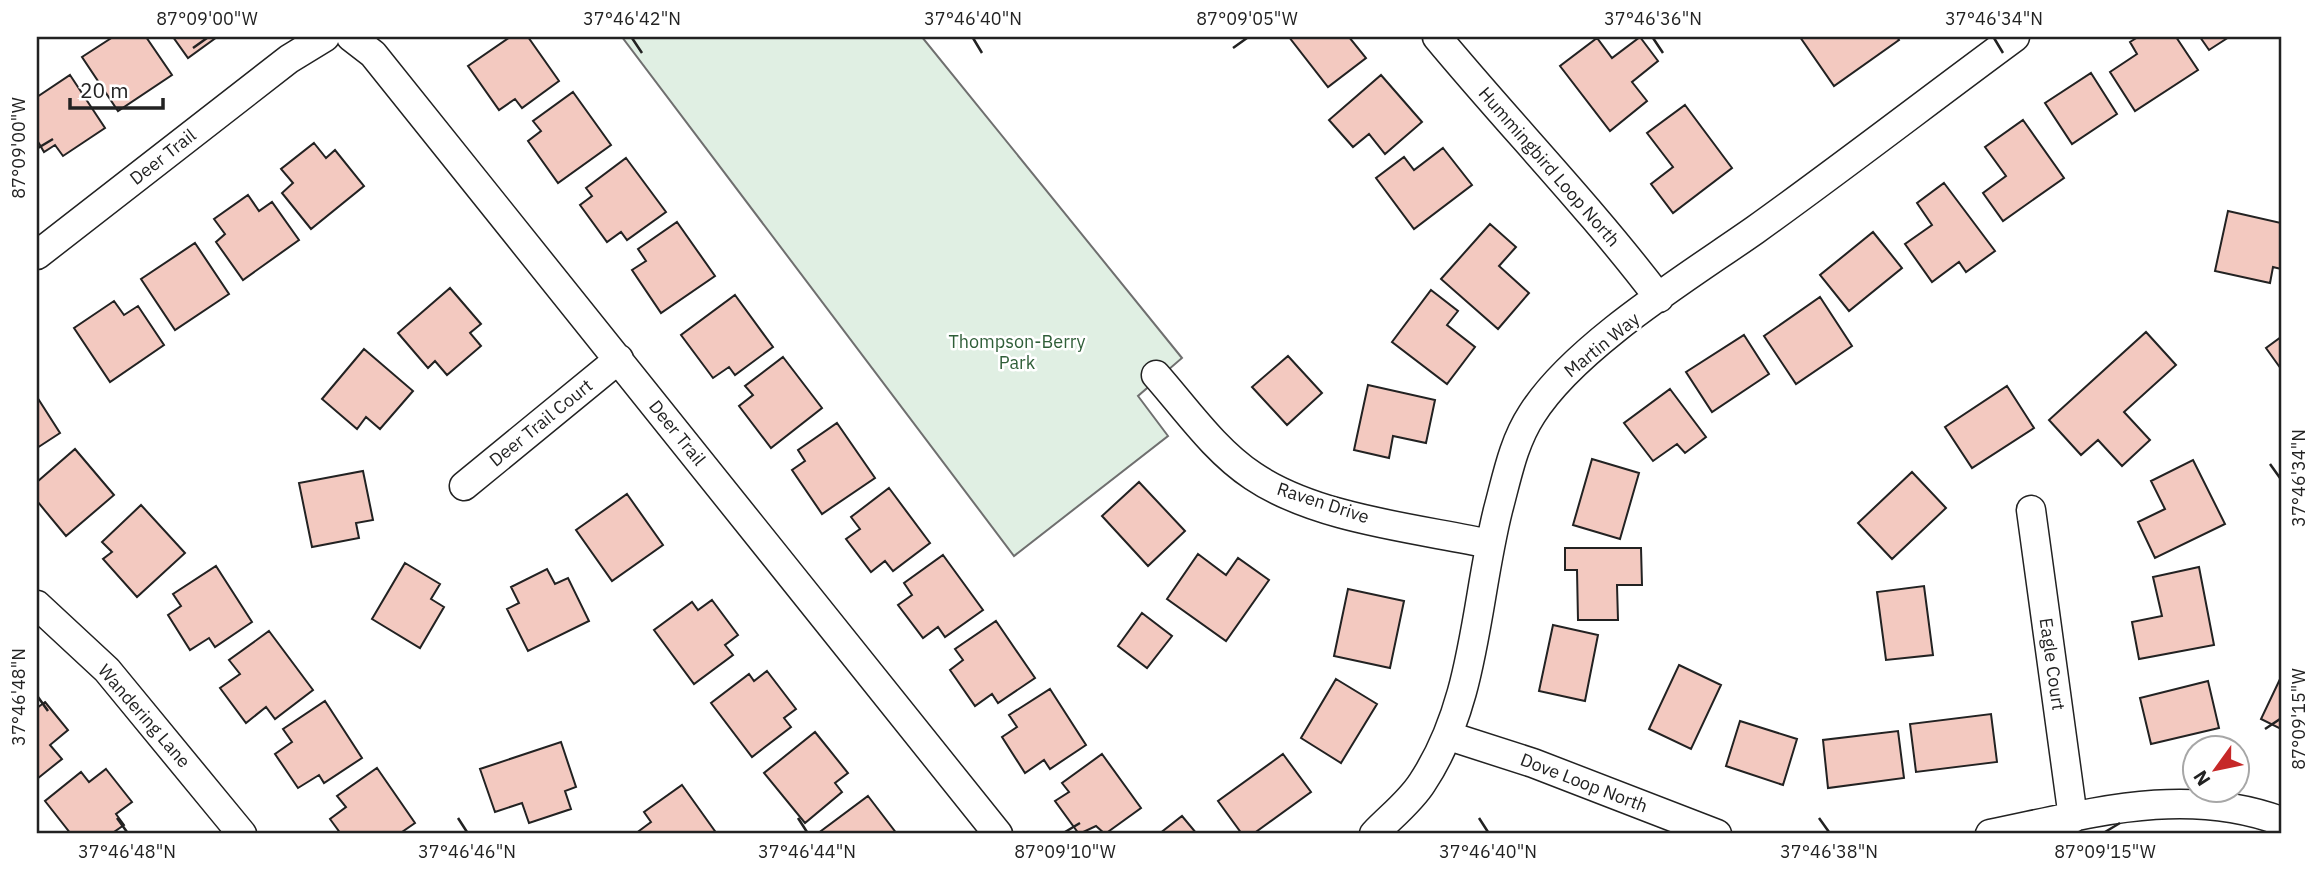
<svg xmlns="http://www.w3.org/2000/svg" width="2318" height="871" font-family="'IBM Plex Sans',sans-serif">
<rect width="100%" height="100%" fill="#fff"/>
<path fill="#e0efe3" stroke="#6f6f6f" stroke-width="2" d="M622,37h300l260,321 -44,38 30,40 -154,120z"/>
<path fill="#f3c9c0" stroke="#222" stroke-width="2" d="M113,37h33l26,38 -54,36 -36,-54z
M173,37h44l-29,21z
M510,37h18l31,44 -37,27 -7,-9 -16,11 -31,-44z
M1289,37h60l17,21 -38,29z
M1640,37l18,24 -26,21 15,19 -37,30 -50,-65 37,-28 15,20z
M1800,37h97l2,3 -65,46z
M2138,37h38l22,33 -63,41 -25,-39 27,-18 -7,-12z
M2200,37h29l-20,13z
M2091,73l26,41 -45,30 -27,-41z
M70,75l35,53 -42,28 -8,-11 -11,7 -7,-12v-43z
M1381,75l41,47 -37,32 -16,-20 -16,13 -24,-27z
M573,92l38,53 -53,38 -30,-42 13,-10 -8,-10z
M1685,105l47,63 -59,45 -22,-29 22,-17 -26,-34z
M2023,120l41,58 -61,43 -20,-28 23,-17 -21,-29z
M314,143l12,15 9,-8 29,36 -53,43 -29,-36 11,-10 -12,-14z
M1443,148l29,37 -58,44 -38,-51 28,-21 10,13z
M626,158l40,54 -39,28 -6,-8 -14,10 -27,-37 12,-9 -6,-8z
M1944,183l51,68 -29,21 -7,-10 -27,20 -27,-38 27,-19 -15,-22z
M248,195l11,16 13,-9 27,38 -56,40 -27,-38 9,-8 -11,-15z
M2228,211l53,12v46l-8,-2 -3,16 -55,-12z
M677,222l38,54 -54,37 -29,-43 14,-9 -8,-12z
M1490,224l26,23 -17,19 30,27 -31,36 -57,-50z
M1873,232l29,36 -53,43 -29,-36z
M195,243l34,51 -54,36 -34,-51z
M450,288l31,36 -11,9 11,13 -34,29 -12,-14 -7,7 -30,-35z
M1431,290l27,21 -11,14 28,22 -28,37 -55,-42z
M735,295l38,52 -38,28 -6,-8 -16,11 -32,-43z
M1820,297l32,49 -56,38 -32,-48z
M114,301l10,14 14,-9 26,39 -54,37 -36,-54z
M2146,332l30,33 -52,47 26,28 -28,26 -24,-26 -17,15 -32,-35z
M1744,335l25,39 -57,38 -26,-40z
M2281,337v32l-15,-21z
M364,349l49,42 -33,38 -14,-12 -9,12 -35,-30z
M1288,356l34,37 -35,32 -35,-38z
M783,357l39,51 -51,40 -32,-42 14,-11 -8,-9z
M1368,385l67,15 -9,43 -33,-7 -4,22 -35,-8z
M2007,386l27,42 -62,40 -27,-41z
M1670,389l36,48 -21,16 -8,-9 -24,17 -29,-38z
M37,397l23,36 -23,15z
M837,423l38,55 -53,36 -30,-44 13,-9 -7,-11z
M75,449l39,46 -48,41 -29,-35v-19z
M1592,459l47,14 -19,66 -47,-14z
M2193,460l32,64 -70,34 -17,-36 27,-13 -14,-28z
M363,471l10,49 -17,3 3,15 -47,9 -13,-64z
M1912,472l34,36 -54,51 -34,-36z
M1139,482l46,49 -37,35 -46,-50z
M889,488l41,55 -37,28 -8,-10 -14,11 -25,-33 14,-10 -9,-12z
M627,494l36,51 -51,36 -36,-51z
M141,505l44,48 -48,44 -34,-38 9,-7 -10,-10z
M1565,548h76l1,37h-25l1,35h-40l-1,-50h-12z
M1198,554l28,21 12,-17 31,22 -43,61 -59,-42z
M943,555l40,55 -38,27 -7,-10 -15,11 -25,-33 14,-10 -8,-12z
M405,563l35,21 -9,15 13,8 -24,41 -48,-29z
M216,566l36,56 -37,25 -6,-9 -19,12 -22,-35 13,-9 -8,-12z
M2199,567l15,78 -75,14 -7,-37 30,-6 -9,-39z
M547,569l8,15 13,-6 21,43 -61,30 -21,-42 12,-6 -8,-16z
M1924,586l9,69 -47,5 -9,-68z
M1348,589l56,12 -14,67 -56,-12z
M712,600l26,35 -13,10 8,10 -39,29 -40,-54 38,-28 6,8z
M1142,613l30,23 -25,32 -29,-22z
M996,621l39,57 -37,25 -6,-9 -17,12 -25,-36 13,-10 -8,-11z
M1553,625l45,10 -13,66 -46,-10z
M269,631l44,59 -38,29 -9,-12 -20,16 -26,-35 20,-14 -11,-14z
M1679,665l42,20 -30,64 -42,-20z
M767,671l29,38 -12,9 7,9 -39,30 -41,-54 38,-29 5,7z
M2281,677v52l-20,-10z
M1336,679l41,25 -36,59 -40,-25z
M2208,681l11,47 -68,16 -11,-46z
M1050,689l36,56 -36,24 -6,-9 -19,13 -23,-36 15,-10 -8,-12z
M325,701l37,57 -38,25 -5,-8 -21,13 -23,-34 17,-12 -9,-13z
M45,702l23,28 -18,15 12,14 -25,20v-71z
M1991,714l6,48 -81,10 -6,-48z
M1740,721l57,18 -14,46 -57,-19z
M1898,731l6,47 -76,10 -5,-48z
M815,732l33,41 -13,10 7,9 -37,31 -41,-50z
M561,742l15,45 -11,4 6,18 -42,14 -7,-20 -27,9 -15,-43z
M1102,754l39,54 -36,26 -9,-8 -17,8 -24,-33 14,-9 -7,-9z
M1283,754l28,38 -58,42h-11l-24,-33z
M377,768l38,55 -16,11h-58l-11,-15 16,-12 -9,-11z
M106,769l26,33 -16,12 8,11 -13,9h-40l-26,-33 36,-29 8,10z
M682,785l35,49h-82l16,-12 -7,-10z
M868,796l29,38h-80z
M1182,816l15,18h-38z"/>
<g fill="none" stroke-linecap="round" stroke-linejoin="round">
<defs>
<path id="street" d="M351,37l22,17 625,780
M1437,37c73,88 153,170 222,261
M37,255l252,-196 36,-22
M1156,375c30,34 59,76 97,101 64,43 162,52 237,68
M464,486l155,-127
M2031,510l42,308
M37,605l70,65 135,164
M1449,736l84,27 184,71
M1374,834c15,-16 36,-32 48,-51 54,-81 53,-181 76,-273 9,-33 15,-67 34,-96 43,-68 156,-137 223,-184 88,-63 173,-129 260,-193
M1990,834c99,-20 193,-49 291,-13"/>
</defs>
<use href="#street" stroke="#222" stroke-width="31"/>
<use href="#street" stroke="#fff" stroke-width="28"/>
</g>
<path fill="none" stroke="#222" stroke-width="2.5" d="M632,38l10,15M973,38l9,15M1653,38l10,15M1994,38l9,15M193,48l14,-10M1233,48l14,-10M38,148l15,-9M2270,464l10,14M38,697l10,14M2265,729l15,-10M117,818l10,14M458,818l9,14M798,818l9,14M1479,818l9,14M1819,818l10,14M1065,832l15,-9M2105,832l15,-9"/>
<g text-anchor="middle" stroke-width="5" stroke-linejoin="round" paint-order="stroke">
<g font-size="18" fill="#222" stroke="#fff">
<text transform="translate(163 157) rotate(-38)" y="6">Deer Trail</text>
<text transform="translate(1549 167) rotate(49)" y="6">Hummingbird Loop North</text>
<text transform="translate(1602 345) rotate(-39)" y="6">Martin Way</text>
<text transform="translate(541 423) rotate(-39)" y="6">Deer Trail Court</text>
<text transform="translate(677 433) rotate(51)" y="6">Deer Trail</text>
<text transform="translate(1323 503) rotate(18)" y="6">Raven Drive</text>
<text transform="translate(2052 664) rotate(82)" y="6">Eagle Court</text>
<text transform="translate(144 716) rotate(49)" y="6">Wandering Lane</text>
<text transform="translate(1584 783) rotate(21)" y="6">Dove Loop North</text>
</g>
<g font-size="18" fill="#2f5e38" stroke="#fff">
<text x="1017" y="348">Thompson-Berry<tspan x="1017" dy="21">Park</tspan></text>
</g>
</g>
<rect width="2318" height="871" fill="none" stroke="#ffffff" stroke-width="77"/>
<g transform="translate(2216 769) rotate(237)"><circle r="33" fill="#ffffff" stroke="#a7a7a7" stroke-width="2"/>
<path d="M0-5L12 26L0 18L-12 26Z" fill="#c62828"/>
<text y="-10" font-size="19" font-weight="bold" text-anchor="middle" fill="#222222">N</text>
</g>
<path d="M70 98v10h93v-10" fill="none" stroke="#222222" stroke-width="3.5"/>
<text x="80" y="98" font-size="21" fill="#222222" stroke="#ffffff" stroke-width="5" paint-order="stroke">20 m</text>
<rect x="38" y="38" width="2242" height="794" fill="none" stroke="#222" stroke-width="2.5"/>
<g font-size="18" text-anchor="middle" fill="#222">
<text x="207" y="25">87°09'00"W</text>
<text x="632" y="25">37°46'42"N</text>
<text x="973" y="25">37°46'40"N</text>
<text x="1247" y="25">87°09'05"W</text>
<text x="1653" y="25">37°46'36"N</text>
<text x="1994" y="25">37°46'34"N</text>
<text transform="translate(19 148) rotate(-90)" y="6">87°09'00"W</text>
<text transform="translate(2299 478) rotate(-90)" y="6">37°46'34"N</text>
<text transform="translate(19 697) rotate(-90)" y="6">37°46'48"N</text>
<text transform="translate(2299 719) rotate(-90)" y="6">87°09'15"W</text>
<text x="127" y="858">37°46'48"N</text>
<text x="467" y="858">37°46'46"N</text>
<text x="807" y="858">37°46'44"N</text>
<text x="1065" y="858">87°09'10"W</text>
<text x="1488" y="858">37°46'40"N</text>
<text x="1829" y="858">37°46'38"N</text>
<text x="2105" y="858">87°09'15"W</text>
</g>
</svg>
